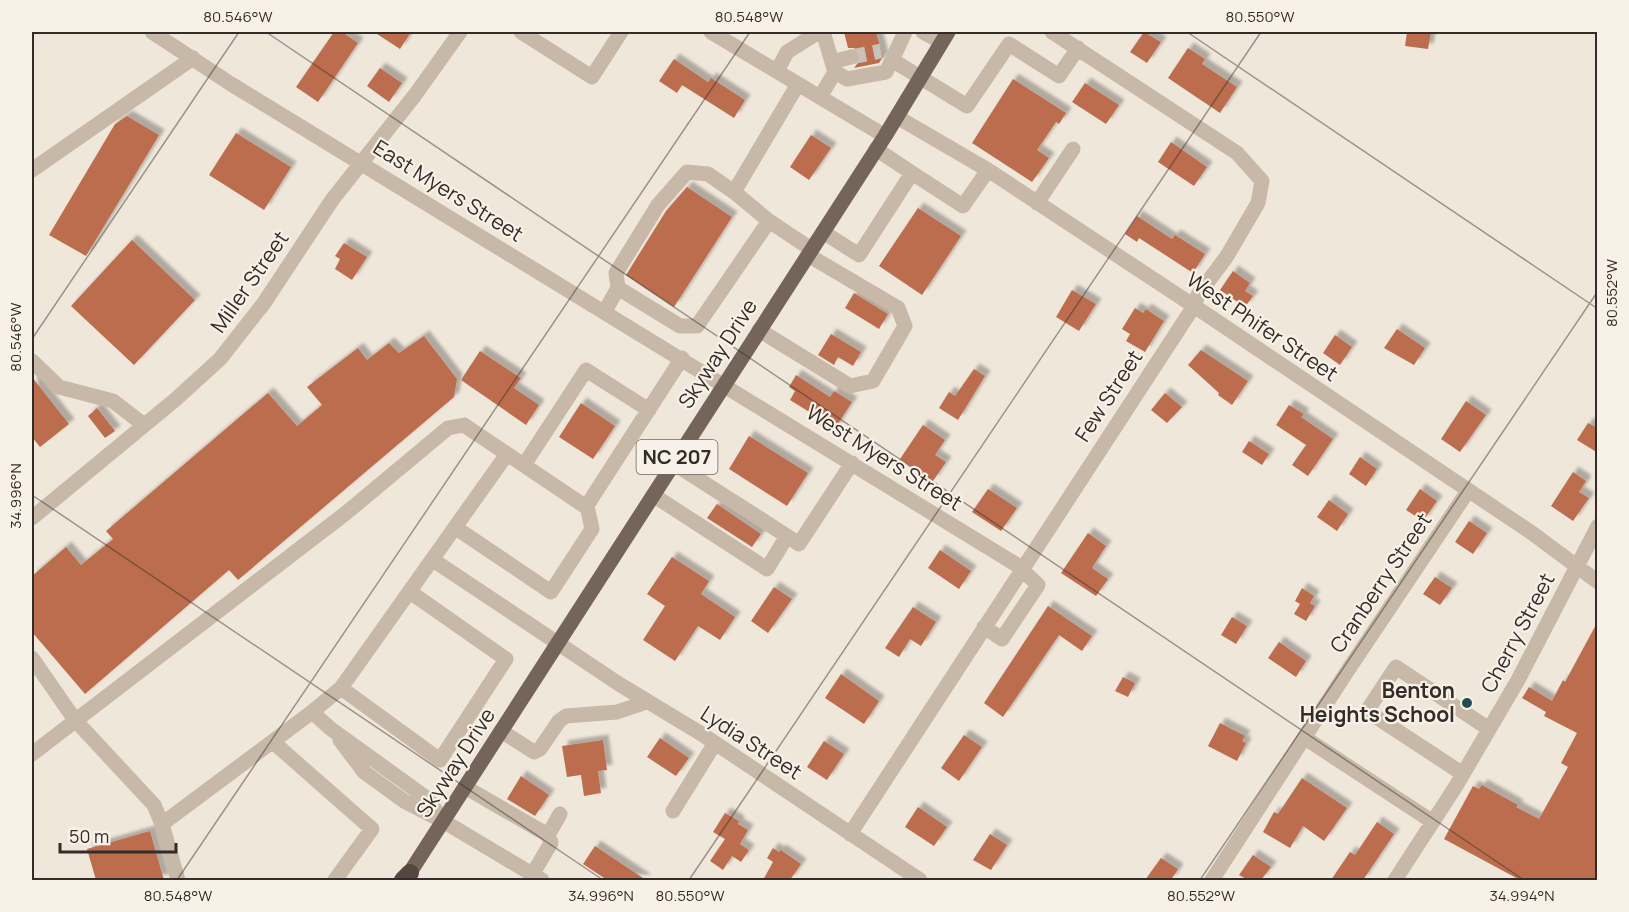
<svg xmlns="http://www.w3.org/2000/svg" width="1629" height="912" font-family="Manrope,sans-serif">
<defs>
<filter id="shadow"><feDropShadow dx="5.5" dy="-5.5" stdDeviation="1.5" flood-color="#0004"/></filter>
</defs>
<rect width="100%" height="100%" fill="#f0e7db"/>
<path fill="#bc6d4d" filter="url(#shadow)" d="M334,32h8l16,11 -40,59 -22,-15z
M374,32h37l-11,17z
M844,32h19v2l13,-2 7,25 -4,6 -25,5 6,-8v-6l-6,-6h-6z
M1144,32l17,10 -14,21 -17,-11z
M1407,32h24l-3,17 -23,-3z
M1188,48l17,11 -3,5 35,23 -17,26 -52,-35z
M674,59l34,23 3,-4 34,22 -11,18 -52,-33 -5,8 -18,-12z
M380,68l22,15 -13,19 -22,-16z
M1013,79l53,34 -7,11 -3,-2 -19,28 12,8 -17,24 -60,-39z
M1085,83l34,22 -13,19 -34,-22z
M127,116l32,19 -73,121 -37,-21 66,-111z
M236,133l55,34 -27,43 -55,-35z
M811,135l20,13 -22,32 -19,-13z
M1171,142l36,25 -13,19 -36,-24z
M687,187l45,30 -58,90 -48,-32 40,-64z
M918,208l43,28 -39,59 -43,-29z
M1137,216l35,23 3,-4 30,19 -12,19 -54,-35 -2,4 -12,-8z
M132,240l63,60 -61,65 -63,-59z
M344,243l23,14 -15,23 -17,-11 5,-10 -5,-3z
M1233,271l17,12 -5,8 8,5 -8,11 -25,-17z
M1072,290l24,14 -17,27 -23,-14z
M854,293l34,21 -9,15 -34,-21z
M1135,308l8,5 3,-4 18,12 -19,31 -19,-11 4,-7 -8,-5z
M1397,329l28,19 -11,17 -30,-17z
M831,334l30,18 -8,14 -15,-9 -4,8 -16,-10z
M1335,335l17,12 -12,18 -17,-12z
M424,336l33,43 -3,18 -216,183 -9,-10 -144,124 -53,-62v-56l34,-29 15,18 32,-26 -7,-8 162,-138 29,33 25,-21 -15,-18 51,-39 9,12 22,-17 10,10z
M1201,350l47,31 -16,24 -14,-10 1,-2 -31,-28z
M480,351l41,27 -7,10 25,17 -13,20 -65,-45z
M974,369l11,7 -27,44 -19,-12 10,-16 6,4z
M796,375l34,22 4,-6 18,11 -20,31 -16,-10 3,-5 -29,-18 5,-9 -6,-4z
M32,377l37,47 -29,23 -8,-10z
M1165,393l17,14 -15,16 -16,-13z
M1466,401l20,14 -26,37 -19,-13z
M581,403l34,23 -22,33 -34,-22z
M1289,405l15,9 -3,3 32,22 -25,37 -16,-11 14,-20 -30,-20z
M97,408l18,23 -10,7 -17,-22z
M1588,423l10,5v25l-21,-13z
M923,425l22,15 -10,15 11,7 -13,19 -33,-22z
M749,436l59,37 -21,33 -58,-37z
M1249,441l20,13 -7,11 -20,-13z
M1360,457l17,12 -11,17 -17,-12z
M1573,472l13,9 -7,11 10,6 -16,23 -22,-15z
M988,489l29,19 -16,23 -29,-19z
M1420,489l17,12 -14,20 -17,-11z
M1329,500l19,14 -11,17 -20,-14z
M717,504l44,30 -9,13 -45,-29z
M1469,521l18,12 -14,21 -18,-12z
M1088,533l18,13 -14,22 16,11 -12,17 -35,-23z
M940,550l31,21 -12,18 -31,-21z
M672,557l37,24 -8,13 34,23 -15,23 -22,-14 -23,35 -32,-21 22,-34 -18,-12z
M1435,577l17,11 -12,17 -17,-11z
M774,587l18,12 -24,34 -17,-12z
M1302,588l12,8 -4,7 5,3 -9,15 -12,-7 6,-10 -5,-3z
M1048,606l44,30 -10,15 -23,-16 -56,82 -19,-14z
M913,607l23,15 -15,24 -11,-7 -11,18 -14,-9z
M1232,617l15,9 -11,18 -15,-9z
M1598,621v259h-78l-76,-41 29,-53 6,3 3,-4 36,20 -2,2 23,12 29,-52 -7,-4 16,-30 -33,-17 2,-4 -24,-14 7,-11 23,14 11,-21 2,2z
M1279,642l27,19 -10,16 -28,-19z
M841,674l38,27 -15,23 -39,-26z
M1123,677l12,6 -7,14 -13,-6z
M1220,723l25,13 -3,5 4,2 -9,18 -29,-15z
M964,735l18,12 -23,34 -18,-13z
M660,738l29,20 -13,18 -29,-19z
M603,740l4,30 -9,1 3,22 -17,3 -3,-21 -14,2 -5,-31z
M824,741l20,13 -17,26 -20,-13z
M521,776l28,19 -14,21 -28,-17z
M1302,778l45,30 -23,33 -21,-15 -13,22 -27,-16 11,-20 4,2z
M918,807l29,20 -13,19 -29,-19z
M725,813l14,8 -1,3 10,6 -8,14 9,6 -8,12 -9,-6 -9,14 -13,-9 15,-22 -12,-7z
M1377,822l17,12 -31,46h-32l19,-28 5,3z
M150,831l14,49h-68l-9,-31z
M990,834l17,11 -16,25 -18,-10z
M595,846l51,34h-39l-24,-16z
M773,848l6,4 2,-2 20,14 -11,16h-27l10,-18 -6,-4z
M1253,855l18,12 -10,13h-13l-9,-5z
M1161,858l17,11 -7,11h-26z"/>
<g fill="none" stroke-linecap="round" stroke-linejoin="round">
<path stroke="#cac2b7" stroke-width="15" stroke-dasharray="15 8" stroke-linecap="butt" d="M851,57l30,-6"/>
<path stroke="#c7b8a8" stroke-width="15" d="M152,32l79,52 786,481 21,20 -36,54 -18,-12
M521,32l71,45 29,-45
M711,32l174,104
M905,32l-13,28 75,46 42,-62 50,32 19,-28
M923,32l18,10
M832,62l19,-5
M777,71l10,-19 32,-20
M835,72l12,7 39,-7 6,-12
M820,97l15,-25 -12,-40
M897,117l91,53 206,136 338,227 66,49
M32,170l161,-112
M912,173l51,33 25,-36
M1037,203l36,-54
M769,221l-35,-29 64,-108
M823,232l36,23 53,-82 -36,-24
M618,288l-2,-15 42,-68 29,-33 21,2 26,18
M605,311l13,-23 62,38h17l72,-105 42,28
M759,330l91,56 23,-5 32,-55 -7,-18 -90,-53
M32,361l27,26 54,14 31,24
M524,465l62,-95 63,40
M653,495l114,74 20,-33 -114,-73
M32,518l144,-119 44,-40 44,-56 68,-103 83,-105 45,-63
M456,528l95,64 41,-63 -5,-23
M787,536l12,8 53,-81
M433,560l186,124 81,49 220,147
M32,658l43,62 79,85 8,19 150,-112
M341,688l99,72 66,-101 -96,-67
M501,731l33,21 6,-3 19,-28 7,-5 51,-4 30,-10
M1305,738l128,84
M340,740l24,32 40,29 39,20 99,59
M273,742l99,87 -37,51
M32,754l314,-241 102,-85 16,-3 122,82 96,-149
M1463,774l-96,-63 29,-44 93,62
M465,787l83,48 3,8 -19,32
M673,811l42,-68
M443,821l-15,-22 -97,-70 -19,-17 29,-24 166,-234
M162,824l16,56
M850,834l344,-528 4,-11 29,-39 31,-53 4,-22 -25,-28 -185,-121
M548,835l12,-21
M1212,880l136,-210 120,-179
M1395,880l61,-94 62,-106 80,-154"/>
<path stroke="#75645a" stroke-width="15" d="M405,880l480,-744 63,-104"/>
<path stroke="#54473f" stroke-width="18" d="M403,880l7,-7"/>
</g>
<path fill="none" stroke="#342c28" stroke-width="1.5" stroke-opacity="0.45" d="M266,32l1258,848M1187,32l411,277M32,339l207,-307M32,495l571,385M177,880l573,-848M689,880l572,-848M1200,880l398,-589"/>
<circle fill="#214c52" stroke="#f8f1e7" stroke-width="2" cx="1467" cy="703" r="6"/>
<g text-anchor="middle" stroke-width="4.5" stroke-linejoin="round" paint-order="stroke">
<rect fill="#f8f1e7" stroke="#6f6761" stroke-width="1.5" x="636.5" y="440" width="81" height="34" rx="4.5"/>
<g font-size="20" font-weight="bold" fill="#342c28">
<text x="677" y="464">NC 207</text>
</g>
<g font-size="21" fill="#342c28" stroke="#f8f1e7">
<text transform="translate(448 191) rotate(32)" y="7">East Myers Street</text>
<text transform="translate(250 282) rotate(-55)" y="7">Miller Street</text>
<text transform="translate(1262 327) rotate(34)" y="7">West Phifer Street</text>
<text transform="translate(718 354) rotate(-57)" y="7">Skyway Drive</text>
<text transform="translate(1109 396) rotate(-57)" y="7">Few Street</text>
<text transform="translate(884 458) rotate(32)" y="7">West Myers Street</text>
<text transform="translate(1381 583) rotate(-56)" y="7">Cranberry Street</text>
<text transform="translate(1518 633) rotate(-62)" y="7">Cherry Street</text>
<text transform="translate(751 743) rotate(33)" y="7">Lydia Street</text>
<text transform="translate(456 763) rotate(-57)" y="7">Skyway Drive</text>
</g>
<g font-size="21" font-weight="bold" fill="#342c28" stroke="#f8f1e7" text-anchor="end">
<text x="1455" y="698">Benton<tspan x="1455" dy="24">Heights School</tspan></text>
</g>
</g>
<rect width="1629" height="912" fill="none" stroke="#f8f1e7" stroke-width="66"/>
<path d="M60 843v9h116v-9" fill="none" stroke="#342c28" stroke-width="3"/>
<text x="69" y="843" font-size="18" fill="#342c28" stroke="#f8f1e7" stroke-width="4.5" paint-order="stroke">50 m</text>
<rect x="33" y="33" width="1563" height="846" fill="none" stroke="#342c28" stroke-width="2"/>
<g font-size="15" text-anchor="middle" fill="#342c28">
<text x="238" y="22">80.546°W</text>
<text x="749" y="22">80.548°W</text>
<text x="1260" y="22">80.550°W</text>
<text transform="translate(1612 293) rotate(-90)" y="5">80.552°W</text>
<text transform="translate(16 337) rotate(-90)" y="5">80.546°W</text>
<text transform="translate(16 496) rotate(-90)" y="5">34.996°N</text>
<text x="178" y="901">80.548°W</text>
<text x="601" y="901">34.996°N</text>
<text x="690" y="901">80.550°W</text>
<text x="1201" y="901">80.552°W</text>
<text x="1522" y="901">34.994°N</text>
</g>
</svg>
